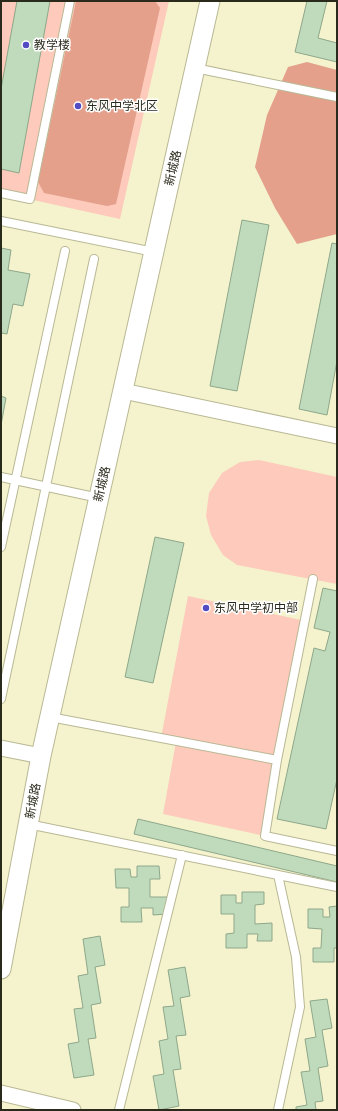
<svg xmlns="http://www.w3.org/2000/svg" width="338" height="1111" font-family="Quicksand,'Noto Sans SC',sans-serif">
<rect width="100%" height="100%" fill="#f4f3cd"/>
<path fill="#fdcabb" d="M1,1h168l-49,218 -119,-26z
M259,460l78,17v107l-100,-19 -14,-10 -12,-20 -5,-19 3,-23 13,-20 18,-11z
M188,596l118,25 -41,215 -102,-22 13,-72 -15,-4z"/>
<path fill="#e4a08b" d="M76,1h79l5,7 -44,196 -9,2 -63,-13 -6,-11z
M307,62l30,8v164l-40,10 -22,-36 -20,-41 12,-52 21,-48z"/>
<path fill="#c0dbbc" stroke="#8ea78a" d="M17,1h33l-31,172 -18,-4v-80z
M307,1h20l-9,37 19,5v19l-42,-10z
M242,220l27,5 -32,166 -27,-5z
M332,243l5,1v117l-10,54 -28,-6z
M1,248l10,2 -3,20 22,4 -7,32 -10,-2 -6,30 -6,-1z
M1,396l5,2 -5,27z
M155,537l29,6 -31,140 -28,-6z
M323,588l14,3v188l-11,50 -49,-10 37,-171 11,3 5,-19 -16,-4z
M138,819l199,47v16l-203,-48z
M137,866h22l1,13h-10v18h17v17l-14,1v-7h-12l1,14h-21v-15h8v-19h-13l-1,-19h15l1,8h6z
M242,892h22v12l-9,1v19l17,-1v18h-15l1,-7h-11v14h-21v-14l8,-1v-19h-13v-19h15v8h6z
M337,906v42h-3v14h-21v-14h8l1,-19 -14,-1v-19h15v8h7l-1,-10z
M100,936l5,29 -10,2 6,36 -10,2 5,33 -8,1 6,36 -20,3 -6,-34 11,-2 -5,-33 9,-1 -5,-32 10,-2 -5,-35z
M185,967l5,29 -10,2 6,37 -10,1 5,33 -8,1 6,36 -20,4 -6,-34 11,-2 -5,-33 9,-2 -5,-32 11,-1 -6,-36z
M327,999l5,29 -10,2 6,36 -10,2 5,33 -8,1 1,8h-20v-3l11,-2 -6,-33 9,-1 -5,-32 11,-2 -6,-36z"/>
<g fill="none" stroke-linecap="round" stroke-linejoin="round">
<defs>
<path id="service" d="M195,68l142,29
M1,193l29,6 40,-198
M1,221l153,31
M1,477l98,21
M1,547l64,-296
M1,699l93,-440
M50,717l227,43 36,-181
M277,760l-12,76 72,15
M28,824l309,63
M119,1110l63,-255
M278,1110l22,-103 -4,-50 -18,-82"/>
<path id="minor" d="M123,391l214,45
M1,748l40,8
M1,1093l72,17"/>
<path id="tertiary" d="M1,969l40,-213 169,-755"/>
</defs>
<use href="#service" stroke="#b9b894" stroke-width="10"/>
<use href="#minor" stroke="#b9b894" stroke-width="17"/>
<use href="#tertiary" stroke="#b9b894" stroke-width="21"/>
<use href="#service" stroke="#fff" stroke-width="8"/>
<use href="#minor" stroke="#fff" stroke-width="15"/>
<use href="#tertiary" stroke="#fff" stroke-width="19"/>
</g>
<g fill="#534cc3" stroke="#fff" stroke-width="1.5">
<circle cx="26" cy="45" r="4"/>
<circle cx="78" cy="106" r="4"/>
<circle cx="206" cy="608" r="4"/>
</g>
<g text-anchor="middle" stroke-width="3" stroke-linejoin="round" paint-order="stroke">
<g font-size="12" fill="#2a2a1c" stroke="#fff" text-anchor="start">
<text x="34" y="49">教学楼</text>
<text x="86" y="110">东风中学北区</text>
<text x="214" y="612">东风中学初中部</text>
</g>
<g font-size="12" fill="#2a2a1c" stroke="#fff">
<text transform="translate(173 168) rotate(-77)" y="4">新城路</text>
<text transform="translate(102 484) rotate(-77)" y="4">新城路</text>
<text transform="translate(33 801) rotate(-79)" y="4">新城路</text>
</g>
</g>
<rect width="338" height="1111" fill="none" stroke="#2a2a1c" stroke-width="4"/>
</svg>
